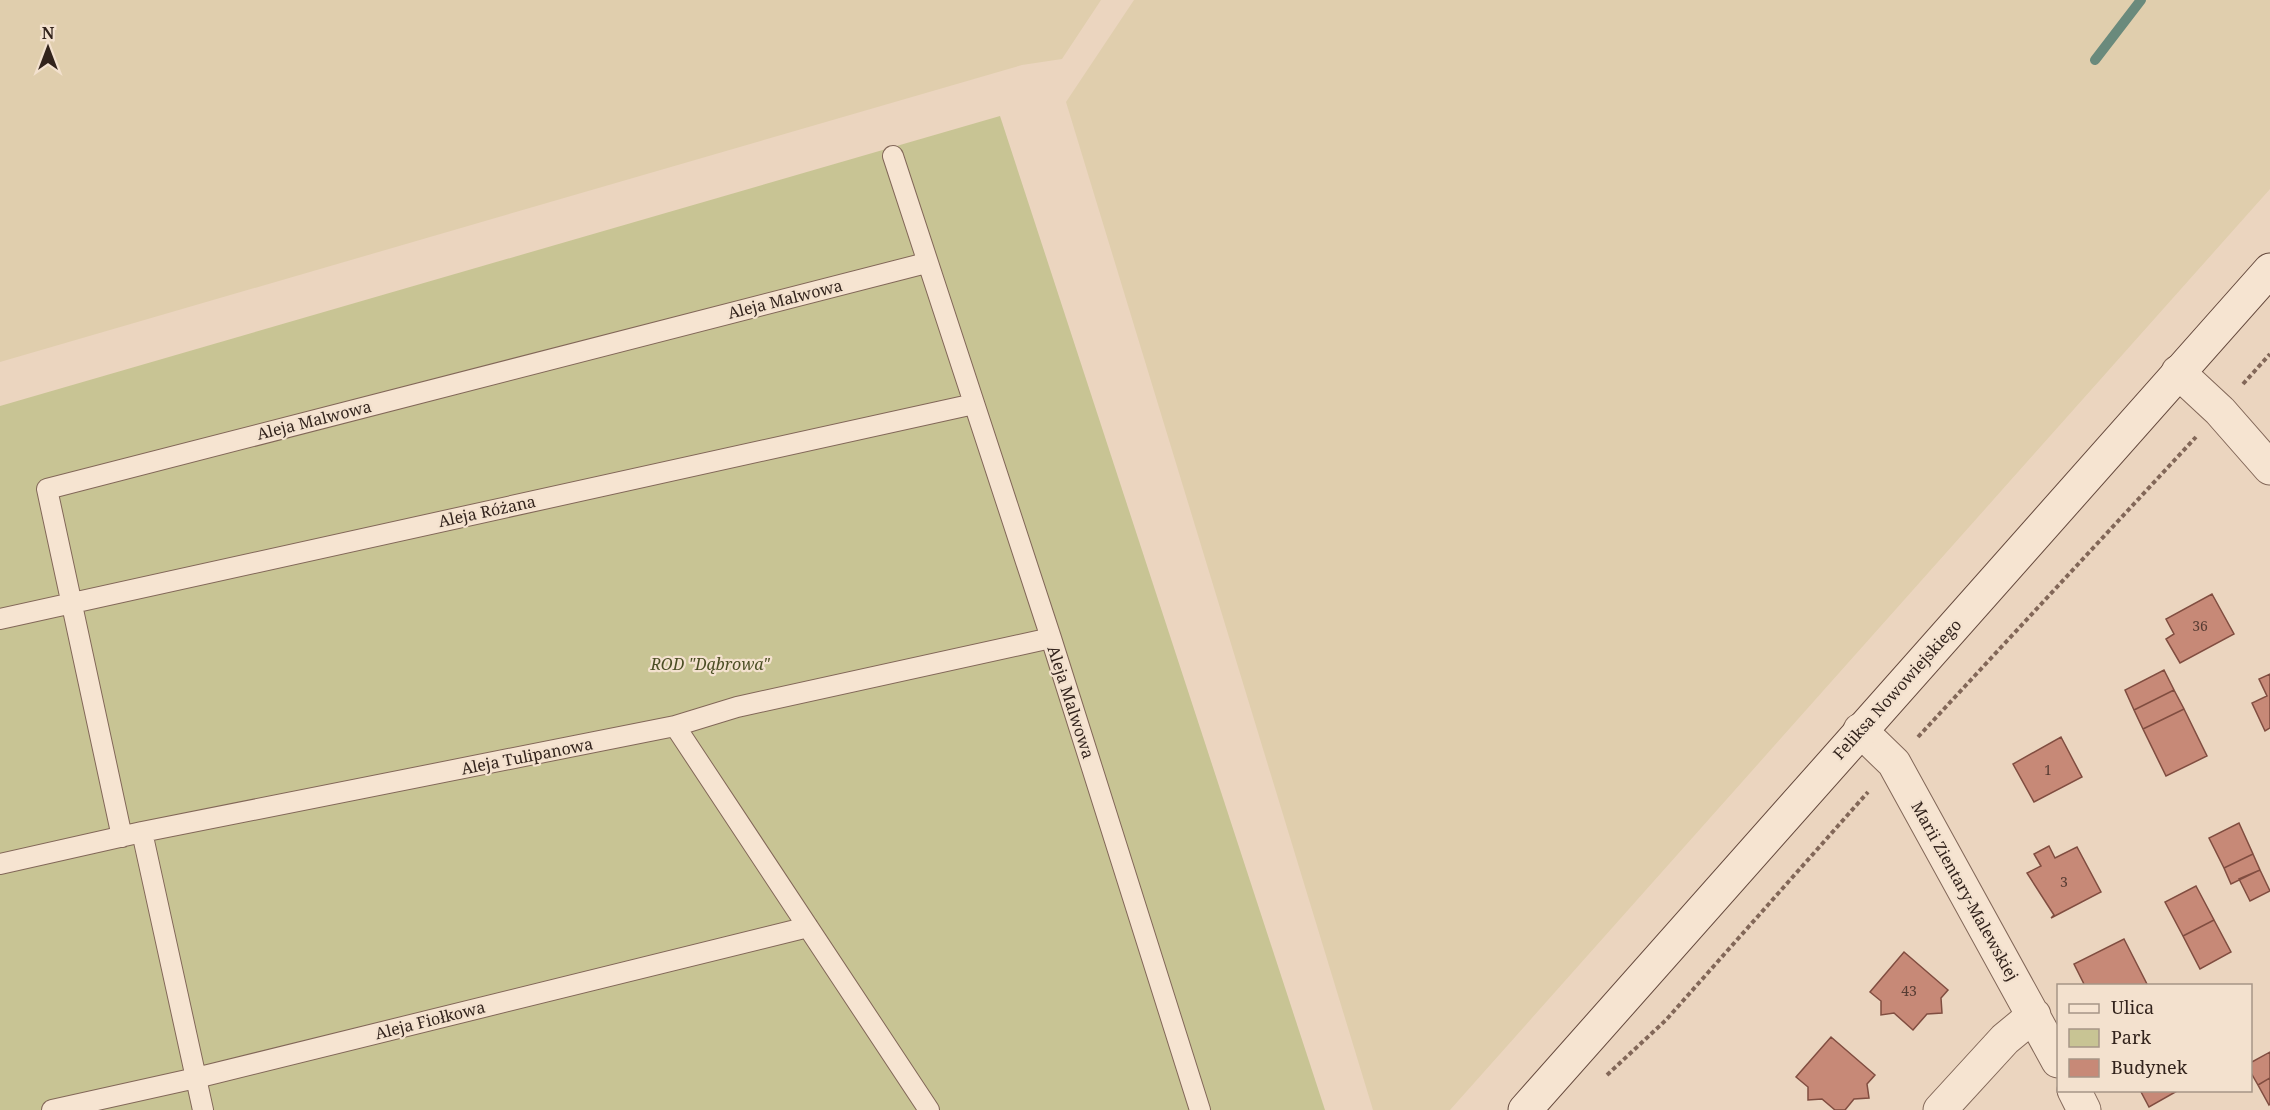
<svg xmlns="http://www.w3.org/2000/svg" width="2270" height="1110" font-family="'Noto Serif',serif">
<rect width="100%" height="100%" fill="#ebd5bf"/>
<path fill="#e0cead" d="M0,0h1101l-39,59 -40,6 -1022,297z
M1134,0h1136v189l-820,921h-77l-307,-1008z"/>
<path fill="#c8c494" d="M1000,116l325,994h-1325v-704z"/>
<g fill="none" stroke-linecap="round" stroke-linejoin="round">
<path stroke="#6a8a7c" stroke-width="10" d="M2095,60l46,-60"/>
</g>
<path fill="#c78977" stroke="#804d40" stroke-width="1.5" d="M2212,594l22,40 -54,29 -14,-24 8,-5 -8,-15z
M2164,670l10,20 -40,20 -9,-20z
M2270,674v54l-5,3 -13,-28 15,-7 -8,-17z
M2174,690l10,19 -41,20 -9,-19z
M2184,709l23,47 -41,20 -23,-47z
M2061,737l21,40 -48,25 -21,-38z
M2239,823l14,31 -29,14 -15,-30z
M2049,846l6,12 22,-11 24,45 -50,26 3,-3 -27,-42 14,-7 -7,-12z
M2253,854l7,16 -29,14 -7,-16z
M2260,870l10,21 -20,10 -11,-22z
M2196,886l18,34 -31,16 -18,-34z
M2214,920l17,32 -31,17 -17,-33z
M2124,939l24,47h-63l-11,-22z
M1904,952l44,38 -7,8 1,15 -15,1 -14,16 -19,-17 -13,2v-14l-11,-9z
M1831,1037l44,38 -8,9 2,14 -15,1 -9,11h-10l-13,-11 -14,1v-13l-12,-10z
M2270,1052v26l-12,7 -8,-14v-8z
M2270,1078v26l-1,1 -11,-20z
M2140,1090h39l-30,17z"/>
<g fill="none" stroke-linecap="round" stroke-linejoin="round">
<defs>
<path id="lane" d="M893,156l158,482 149,472
M0,619l974,-215
M675,726l254,384
M142,832l61,278
M122,837l-75,-348 879,-226
M0,864l142,-32 533,-106 62,-19 314,-69
M52,1110l144,-32 612,-151"/>
<path id="street" d="M2178,372l42,39 50,57
M1860,730l34,33 164,298
M2074,1090l10,20
M1940,1110l65,-71 29,-24"/>
<path id="secondary" d="M1525,1110l745,-840"/>
</defs>
<use href="#lane" stroke="#826758" stroke-width="22"/>
<use href="#street" stroke="#826758" stroke-width="35"/>
<use href="#secondary" stroke="#64483c" stroke-width="35"/>
<path stroke="#826758" stroke-width="4" stroke-dasharray="4.5 3" stroke-linecap="butt" d="M2243,384l27,-30
M1918,737l278,-300
M1607,1075l59,-55 202,-228"/>
<use href="#lane" stroke="#f6e4d1" stroke-width="20"/>
<use href="#street" stroke="#f6e4d1" stroke-width="33"/>
<use href="#secondary" stroke="#f6e4d1" stroke-width="33"/>
</g>
<g text-anchor="middle" stroke-width="4.5" stroke-linejoin="round" paint-order="stroke">
<g font-size="14" fill="#573c33">
<text x="2200" y="631">36</text>
<text x="2048" y="775">1</text>
<text x="2064" y="887">3</text>
<text x="1909" y="996">43</text>
</g>
<g font-size="16" fill="#32231c" stroke="#f3e1ce">
<text transform="translate(785 299) rotate(-14)" y="6">Aleja Malwowa</text>
<text transform="translate(314 420) rotate(-14)" y="6">Aleja Malwowa</text>
<text transform="translate(487 511) rotate(-12)" y="6">Aleja Różana</text>
<text transform="translate(1897 689) rotate(-48)" y="6">Feliksa Nowowiejskiego</text>
<text transform="translate(1071 702) rotate(72)" y="6">Aleja Malwowa</text>
<text transform="translate(527 756) rotate(-11)" y="6">Aleja Tulipanowa</text>
<text transform="translate(1965 891) rotate(61)" y="6">Marii Zientary-Malewskiej</text>
<text transform="translate(430 1020) rotate(-14)" y="6">Aleja Fiołkowa</text>
</g>
<g font-size="16" font-style="italic" fill="#4b4e24" stroke="#f3e1ce">
<text x="710" y="670">ROD "Dąbrowa"</text>
</g>
</g>
<rect x="2057" y="984" width="195" height="108" fill="#f3e1ce" stroke="#a69587" stroke-width="1.5"/>
<rect x="2069" y="1004" width="30" height="9" fill="#f6e4d1" stroke="#a69587" stroke-width="1.5"/>
<text x="2111" y="1014" font-size="18" fill="#32231c">Ulica</text>
<rect x="2069" y="1029" width="30" height="18" fill="#c8c494" stroke="#a69587" stroke-width="1.5"/>
<text x="2111" y="1044" font-size="18" fill="#32231c">Park</text>
<rect x="2069" y="1059" width="30" height="18" fill="#c78977" stroke="#a69587" stroke-width="1.5"/>
<text x="2111" y="1074" font-size="18" fill="#32231c">Budynek</text>
<g transform="translate(48 48)" stroke="#f3e1ce" stroke-width="4.5" paint-order="stroke">
<path d="M0-4.5L10 22L0 15L-10 22Z" fill="#32231c"/>
<text y="-9" font-size="16" font-weight="bold" text-anchor="middle" fill="#32231c">N</text>
</g>
</svg>
